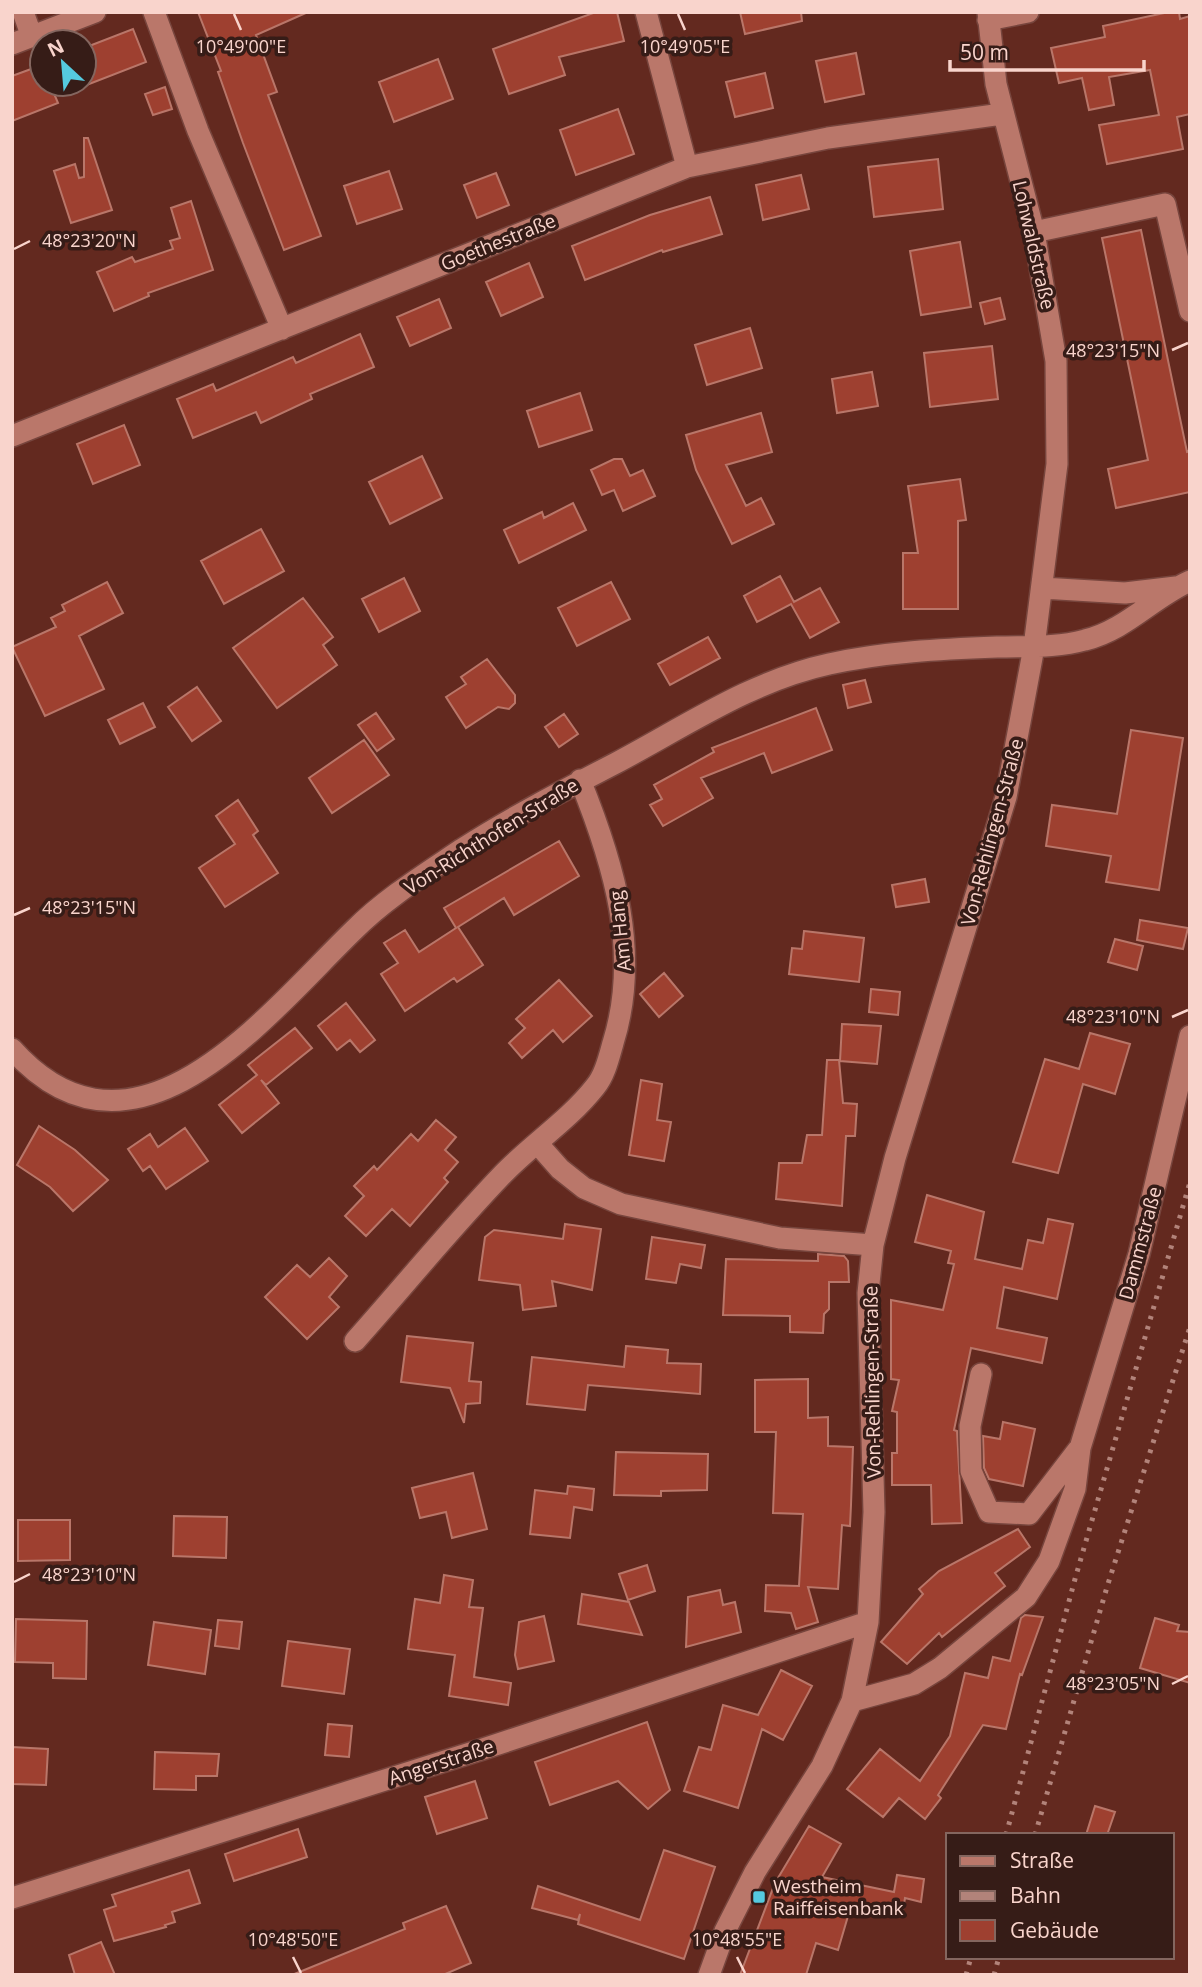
<svg xmlns="http://www.w3.org/2000/svg" width="1202" height="1987" font-family="'Open Sans',sans-serif">
<rect width="100%" height="100%" fill="#63291f"/>
<path fill="#9e4030" stroke="#b97669" stroke-width="2" d="M198,12h110l-52,23 21,57 -9,3 53,141 -37,14 -41,-107 -25,-71 3,-1z
M596,12h21l7,29 -65,16 6,18 -56,19 -16,-45z
M740,12h61l1,9 -57,13z
M1169,12h10l1,7 10,-3v98l-13,3 6,32 -76,15 -8,-39 60,-10 -9,-45 -41,7 5,28 -25,5 -7,-32 -23,5 -8,-35 54,-11 -2,-11z
M133,29l13,33 -62,24v-38z
M856,53l8,41 -39,8 -9,-41z
M438,59l15,40 -59,23 -15,-40z
M42,65v19h8l8,19 -46,18v-45z
M765,73l8,35 -38,9 -9,-35z
M165,87l7,22 -19,6 -8,-21z
M618,109l16,45 -58,21 -16,-45z
M84,138h4l24,72 -41,13 -17,-52 21,-7 4,14 5,-1z
M938,159l5,50 -69,8 -6,-50z
M389,171l13,38 -45,15 -13,-38z
M496,173l13,32 -32,13 -13,-33z
M801,175l8,34 -46,11 -7,-35z
M710,197l12,37 -59,18 -1,-2 -77,30 -13,-34 78,-31z
M191,201l22,69 -65,23 1,3 -35,15 -17,-39 35,-15 3,5 38,-13 -3,-8 10,-3 -9,-30z
M1141,230l46,222 3,-1v41l-74,16 -8,-39 40,-9 -46,-222z
M960,242l11,65 -50,8 -11,-64z
M529,263l14,34 -42,19 -15,-34z
M1000,298l5,21 -20,5 -5,-21z
M439,299l12,29 -41,18 -13,-29z
M750,328l12,40 -55,17 -12,-40z
M360,334l14,33 -64,27 2,5 -51,24 -5,-11 -63,26 -16,-39 36,-15 3,7 77,-34 3,6z
M992,346l6,53 -68,8 -6,-54z
M872,372l6,34 -41,7 -5,-34z
M580,393l12,37 -53,17 -12,-36z
M761,413l11,39 -46,13 20,41 15,-8 13,26 -42,20 -36,-74 -10,-35z
M124,425l16,40 -47,19 -16,-40z
M422,456l20,42 -52,26 -21,-42z
M614,459h8l8,17 13,-6 12,26 -32,15 -9,-21 -12,5 -11,-25z
M960,479l6,41 -8,1v88h-55v-56h15l-10,-67z
M573,503l13,27 -67,33 -15,-33 38,-18 2,6z
M261,529l23,42 -60,33 -23,-43z
M780,576l14,26 26,-14 19,34 -29,16 -19,-34 -34,18 -13,-26z
M404,578l16,33 -41,21 -17,-33z
M107,582l16,31 -44,23 25,53 -59,27 -33,-69 44,-20 -5,-9 14,-7 -3,-6z
M611,582l19,37 -53,27 -19,-38z
M303,598l30,39 -10,8 14,20 -60,43 -44,-60z
M708,637l12,21 -50,27 -12,-21z
M487,659l28,36v8l-6,6 -11,-2 -32,21 -20,-31 20,-13 -5,-7z
M865,680l6,22 -23,6 -5,-23z
M197,687l24,34 -29,20 -24,-34z
M143,703l12,24 -35,17 -12,-24z
M816,708l16,42 -60,23 -8,-20 -63,25 12,20 -50,28 -13,-21 12,-6 -8,-14 60,-33 -2,-4z
M376,713l18,26 -17,12 -19,-26z
M564,714l14,20 -19,13 -14,-20z
M1131,730l52,8 -24,152 -53,-8 5,-26 -65,-10 6,-41 65,9z
M364,740l25,35 -57,38 -23,-35z
M238,800l20,31 -5,4 25,38 -53,34 -26,-39 36,-24 -19,-28z
M559,841l20,35 -65,39 -10,-17 -46,29 25,38 -26,17 -3,-4 -49,33 -24,-37 17,-11 -14,-20 21,-13 14,22 37,-24 -12,-20z
M925,879l4,23 -33,5 -4,-22z
M1140,920l48,8 -5,21 -46,-9z
M804,931l60,7 -5,44 -70,-8 3,-26 10,1z
M1115,939l28,7 -6,24 -29,-8z
M664,973l19,23 -24,21 -19,-23z
M559,980l33,36 -29,26 -10,-12 -31,28 -13,-15 16,-15 -9,-9z
M871,989l29,3 -2,23 -29,-3z
M346,1003l29,37 -15,12 -10,-12 -13,10 -19,-24z
M842,1024l39,2 -4,38 -37,-3z
M295,1028l17,20 -46,37 -5,-5 18,23 -37,30 -23,-28 38,-30 -9,-10z
M1090,1033l40,11 -15,50 -32,-10 -25,89 -45,-11 32,-103 34,10z
M827,1060h12l4,43 14,1 -2,32h-9l-4,70 -66,-7 3,-36h23l5,-28h15z
M641,1080l21,4 -5,36 14,2 -7,39 -35,-6z
M436,1120l20,17 -11,13 13,12 -14,16 4,4 -38,44 -18,-17 -26,27 -21,-20 19,-20 -10,-10 20,-20 3,4 34,-36 7,7z
M39,1126l36,24 33,30 -35,31 -23,-24 -33,-22z
M185,1128l23,33 -42,28 -16,-23 -7,5 -15,-22 22,-15 8,13z
M927,1195l57,17 -9,47 47,10 6,-29 15,3 5,-24 25,5 -16,75 -53,-12 -7,41 50,10 -5,25 -71,-15 -17,82 3,1 5,92 -30,1 -1,-39h-39v-32h5v-41l-5,-1 7,-31 -8,-1v-79l52,10 11,-46 -6,-1 3,-12 -36,-9z
M565,1224l36,5 -9,61 -40,-9 4,25 -33,4 -3,-25 -41,-5 6,-43 9,-7 69,9z
M652,1237l53,8 -4,23 -21,-4 -4,19 -30,-4z
M818,1254l26,2 4,5 1,21h-20v27l-5,5 -1,19 -33,-1v-16l-67,-1 3,-56 92,2z
M329,1258l18,18 -18,21 10,10 -32,32 -42,-42 32,-32 13,12z
M407,1336l66,7 -4,38 12,1 -1,21 -14,1 -2,19 -14,-35 -49,-6z
M626,1346l42,4 -1,13 34,1 -1,30 -112,-9 -3,25 -58,-6 5,-47 92,10z
M808,1379v39l20,-1v29l25,1 -2,58 -1,21 -8,-1 -4,64 -30,-2 10,35 -22,7 -5,-16 -26,-2 1,-26 33,1 4,-72 -30,-1 3,-81h-21v-52z
M1003,1422l32,7 -12,57 -34,-7 -5,-11 -1,-32 17,3z
M616,1452l92,2 -1,36 -46,1v5l-47,-1z
M473,1473l14,56 -35,9 -6,-26 -26,6 -8,-30z
M568,1486l26,3 -2,21 -18,-3 -4,31 -40,-4 5,-44 32,4z
M174,1516l53,1 -1,41 -53,-2z
M18,1520h52v40l-52,1z
M1018,1529l12,18 -35,26 10,13 -63,51 -3,-4 -32,31 -26,-22 42,-48 -4,-5 20,-18z
M647,1565l8,26 -27,9 -9,-26z
M444,1575l29,5 -4,27 14,1 -9,69 37,6 -3,22 -59,-9 6,-41 -47,-6 7,-50 25,4z
M720,1590l3,15 12,-3 6,30 -55,15 2,-50z
M582,1594l47,8 13,33 -64,-11z
M1025,1615l18,2 -21,58 -2,-1 -14,55 -23,-4 -45,70 3,3 -16,21 -26,-21 -16,19 -36,-28 33,-40 40,32 30,-45 15,-63 23,5 5,-21 17,4 11,-43z
M544,1616l10,45 -36,8 -3,-14 4,-33z
M1155,1618l24,7 -2,6 13,1v51l-50,-15z
M16,1619l71,2 -1,58 -33,-1v-15l-38,-1z
M218,1620l24,2 -3,27 -24,-3z
M154,1622l57,8 -6,44 -57,-9z
M288,1641l62,8 -6,45 -62,-8z
M781,1670l31,16 -29,54 -21,-11 -24,79 -54,-17 15,-44 12,3 12,-45 35,10z
M647,1722l23,68 -22,19 -30,-28 -68,24 -15,-43z
M328,1724l24,2 -3,31 -24,-2z
M12,1747l36,2 -2,36 -34,-1z
M155,1752l64,2 -2,22h-21v14l-42,-1z
M475,1781l12,37 -50,16 -12,-37z
M1095,1806l20,6 -8,23h-21z
M809,1826l32,18 -19,33 72,15 3,-17 27,4 -3,23 -16,-4 -3,18 -51,-10 -13,44 -22,-7 -10,32h-66l35,-92z
M298,1829l9,28 -73,24 -9,-27z
M664,1850l51,17 -31,92 -106,-35 2,-10 -2,6 -46,-12 6,-22 102,34z
M189,1870l11,33 -28,9 3,10 -10,3 1,2 -52,14 -10,-31 12,-4 -4,-11z
M446,1906l25,57 -28,12h-151l113,-46 -2,-6z
M101,1942l14,33h-40l-6,-20z"/>
<g fill="none" stroke-linecap="round" stroke-linejoin="round">
<defs>
<path id="minor" d="M23,12l9,25
M154,12l44,119 84,198
M646,12l41,155
M988,20l40,-8
M12,44l83,-32
M1034,232l131,-28 25,107
M12,436l675,-269 141,-29 174,-24
M1042,588l83,5 51,-6
M12,1049c123,138 256,-36 342,-119 32,-32 71,-56 108,-81 50,-32 102,-59 154,-86 70,-37 135,-82 213,-99 55,-12 112,-15 168,-17 30,-1 59,1 88,-7 41,-10 67,-42 105,-59
M537,1143l23,26 24,19 37,16 159,34 93,7
M355,1341c49,-55 96,-113 148,-167 29,-30 66,-54 92,-87 10,-12 14,-30 18,-44 28,-90 1,-179 -33,-263
M981,1374l-11,52 1,45 18,41 40,2 49,-64
M852,1701l62,-17 26,-16 86,-71 23,-36 26,-72 5,-41 59,-194 51,-218
M12,1898l471,-149 385,-127
M709,1975l16,-44 30,-59 67,-106 30,-65 16,-79 6,-110 -6,-219 5,-48 22,-87 111,-361 28,-150 23,-183 -1,-103 -22,-129 -38,-148 -8,-72"/>
</defs>
<use href="#minor" stroke="#77453d" stroke-width="24"/>
<use href="#minor" stroke="#ba776a" stroke-width="21"/>
<path stroke="#b2837a" stroke-width="5" stroke-dasharray="3.5 7" stroke-linecap="butt" d="M1006,1835l69,-256 115,-397
M1035,1835l72,-248 83,-260
M966,1975l5,-18
M994,1975l5,-18"/>
</g>
<path fill="none" stroke="#f9d4cc" stroke-width="2.5" d="M234,14l7,16M678,14l7,16M14,249l16,-8M1172,350l16,-7M14,915l16,-7M1172,1017l16,-7M14,1582l16,-8M1172,1684l16,-8M293,1957l8,16M737,1957l8,16"/>
<rect fill="#55cadf" stroke="#361c17" stroke-width="2.5" x="752" y="1890" width="14" height="14" rx="3.5"/>
<g text-anchor="middle" stroke-width="7" stroke-linejoin="round" paint-order="stroke">
<g font-size="19" fill="#f9d4cc" stroke="#361c17">
<text transform="translate(498 242) rotate(-22)" y="7">Goethestraße</text>
<text transform="translate(1034 245) rotate(77)" y="7">Lohwaldstraße</text>
<text transform="translate(992 832) rotate(-75)" y="7">Von-Rehlingen-Straße</text>
<text transform="translate(491 836) rotate(-32)" y="7">Von-Richthofen-Straße</text>
<text transform="translate(620 931) rotate(-96)" y="7">Am Hang</text>
<text transform="translate(1140 1243) rotate(-75)" y="7">Dammstraße</text>
<text transform="translate(872 1382) rotate(-91)" y="7">Von-Rehlingen-Straße</text>
<text transform="translate(441 1762) rotate(-18)" y="7">Angerstraße</text>
</g>
<g font-size="19" fill="#f9d4cc" stroke="#361c17" text-anchor="start">
<text x="773" y="1893">Westheim<tspan x="773" dy="22">Raiffeisenbank</tspan></text>
</g>
</g>
<g font-size="18" text-anchor="middle" fill="#f9d4cc" stroke="#361c17" stroke-width="7" stroke-linejoin="round" paint-order="stroke">
<text x="241" y="53">10°49'00"E</text>
<text x="685" y="53">10°49'05"E</text>
<text x="89" y="247">48°23'20"N</text>
<text x="1113" y="357">48°23'15"N</text>
<text x="89" y="914">48°23'15"N</text>
<text x="1113" y="1023">48°23'10"N</text>
<text x="89" y="1581">48°23'10"N</text>
<text x="1113" y="1690">48°23'05"N</text>
<text x="293" y="1946">10°48'50"E</text>
<text x="737" y="1946">10°48'55"E</text>
</g>
<rect width="1202" height="1987" fill="none" stroke="#f9d4cc" stroke-width="28"/>
<rect x="946" y="1833" width="228" height="126" fill="#361c17" stroke="#84665f" stroke-width="2"/>
<rect x="960" y="1856" width="35" height="10" fill="#ba776a" stroke="#84665f" stroke-width="2"/>
<text x="1010" y="1868" font-size="21" fill="#f9d4cc">Straße</text>
<rect x="960" y="1891" width="35" height="10" fill="#b2837a" stroke="#84665f" stroke-width="2"/>
<text x="1010" y="1903" font-size="21" fill="#f9d4cc">Bahn</text>
<rect x="960" y="1920" width="35" height="21" fill="#9e4030" stroke="#84665f" stroke-width="2"/>
<text x="1010" y="1938" font-size="21" fill="#f9d4cc">Gebäude</text>
<g transform="translate(63 63) rotate(334)"><circle r="33" fill="#361c17" stroke="#84665f" stroke-width="2"/>
<path d="M0-5L12 26L0 18L-12 26Z" fill="#55cadf"/>
<text y="-10" font-size="19" font-weight="bold" text-anchor="middle" fill="#f9d4cc">N</text>
</g>
<path d="M950 60v10h194v-10" fill="none" stroke="#f9d4cc" stroke-width="3.5"/>
<text x="960" y="60" font-size="21" fill="#f9d4cc" stroke="#361c17" stroke-width="5" paint-order="stroke">50 m</text>
</svg>
